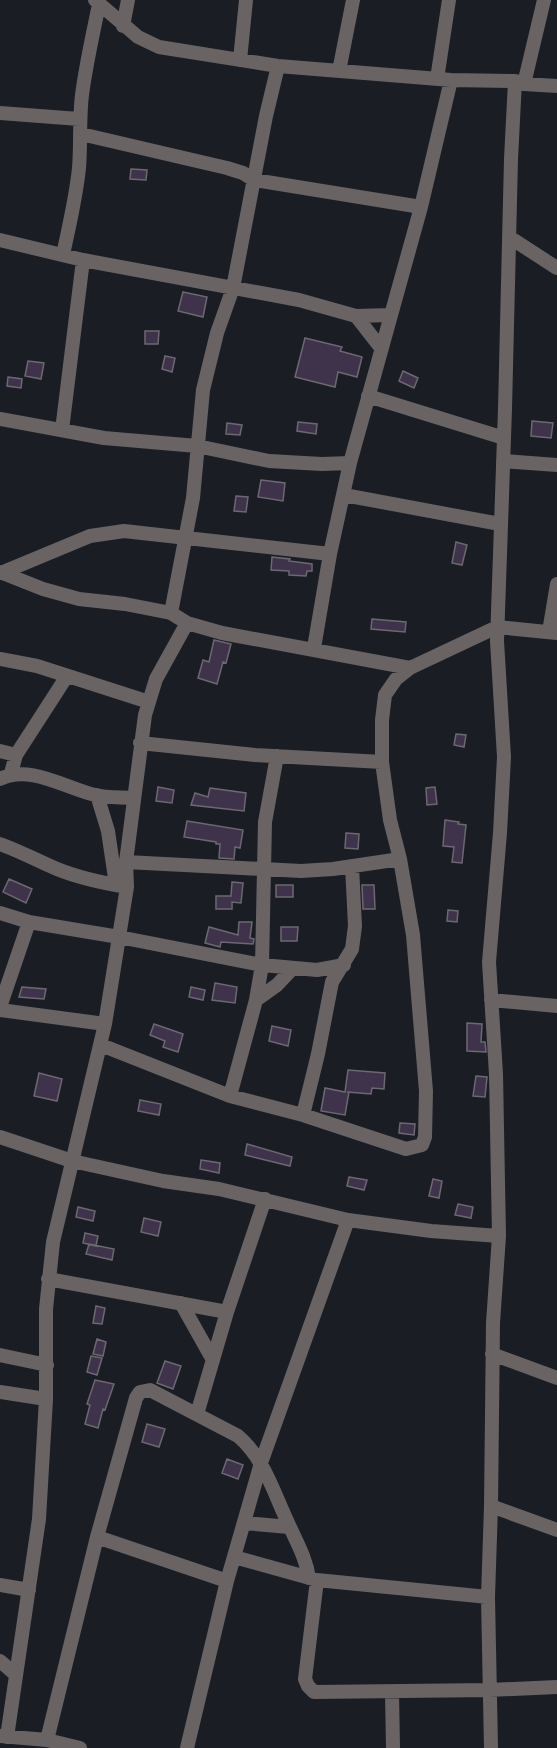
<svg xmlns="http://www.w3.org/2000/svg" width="557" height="1748" font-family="Arial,sans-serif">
<rect width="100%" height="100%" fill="#1b1d25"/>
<path fill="#3e334a" stroke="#6c6871" stroke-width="1.5" d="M131,169l16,1 -1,10 -16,-1z
M183,292l24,5 -4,20 -25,-6z
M145,331h14l-1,13h-13z
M305,338l37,9 -2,4 22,6 -5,20 -19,-5 -3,15 -40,-10z
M165,356l10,2 -3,14 -10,-3z
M28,361l16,2 -3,16 -16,-3z
M403,371l15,7 -4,10 -15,-7z
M8,377l14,2 -1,9 -14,-2z
M532,421l21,2 -2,15 -20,-2z
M298,422l19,2 -1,10 -19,-3z
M227,423l15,2 -2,10 -14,-1z
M261,480l24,3 -2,18 -25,-4z
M236,496l12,1 -2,15 -12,-1z
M456,542l11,3 -5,20 -10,-2z
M272,557l18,2 -1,2 23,3v7h-5l-1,5 -17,-1v-4l-18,-1z
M372,619l34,3 -1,10 -34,-3z
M214,640l17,4 -5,19 -3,-1 -6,22 -19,-6 5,-18 6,2z
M456,734l10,1 -2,12 -10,-2z
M158,787l16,3 -2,13 -16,-2z
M435,787l2,17 -10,1 -1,-17z
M210,788l36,5 -2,18 -53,-6 4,-12 13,4z
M445,820l14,2 -1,2 8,1 -4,38 -10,-1 2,-15 -11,-1z
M187,821l56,9 -3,18 -5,-1 -1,12 -15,-1 1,-14h-4v-2l-32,-5z
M346,833l13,1 -1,15 -13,-1z
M9,879l23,10 -6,14 -23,-11z
M232,882l11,1 -2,20 -9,-1v7h-16v-13h15z
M276,885h17v12h-17z
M362,885h12l1,24h-12z
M448,910l10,1 -1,11 -10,-1z
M239,922h13l-2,16 4,1 -1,5 -32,-2 -1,5 -15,-4 4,-16 29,8z
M281,927h17l-1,14h-16z
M215,983l22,4 -2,16 -23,-3z
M22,987l24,2 -2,10 -25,-2z
M191,987l14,3 -2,10 -14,-3z
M467,1023l15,1 -1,18h4l1,10 -19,-1z
M154,1024l29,10 -5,18 -15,-5 2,-6 -15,-6z
M272,1026l19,4 -3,16 -19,-5z
M348,1070l37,3 -1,16 -12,-1 -1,6 -24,-2h2l-4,23 -24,-4 4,-23 20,4z
M39,1073l23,6 -5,22 -23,-5z
M476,1076l11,1 -2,20 -12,-1z
M140,1100l21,4 -2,11 -21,-4z
M400,1123l15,1 -1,11 -15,-2z
M247,1144l45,13 -2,9 -45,-11z
M201,1160l19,3 -1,10 -19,-4z
M349,1177l18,3 -3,10 -17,-4z
M433,1179l9,2 -3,17 -10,-2z
M458,1204l15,3 -2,11 -16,-3z
M78,1207l17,4 -2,10 -17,-4z
M144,1218l17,4 -3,14 -17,-4z
M85,1233l13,3 -2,10 -13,-3z
M89,1244l25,5 -2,11 -26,-6z
M96,1306l9,2 -3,16 -9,-1z
M97,1339l9,3 -3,14 -10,-2z
M91,1356l11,2 -5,17 -10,-3z
M165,1361l16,5 -8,23 -16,-6z
M95,1380l19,4 -9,26 -2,-1 -5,19 -13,-4 5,-19 -3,-1z
M147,1424l18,5 -6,18 -17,-5z
M227,1459l16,6 -5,14 -16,-6z"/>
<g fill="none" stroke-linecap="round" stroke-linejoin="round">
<path stroke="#696463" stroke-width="14" d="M95,0l43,37 21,10 119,19 173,14 64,1 9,3 33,2
M123,26l5,-26
M240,60l6,-60
M339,71l14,-71
M437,79l12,-79
M524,84l20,-84
M0,113l79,6
M81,134l146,34 16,5 11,7 167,27
M509,237l48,31
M0,240l83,20 216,40 57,16 34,-1
M63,255c6,-29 13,-57 16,-87 2,-24 0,-49 3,-73 4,-31 11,-61 17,-91
M356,316l25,32
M368,396l136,42
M0,419l104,19 93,8 72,15 53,3 28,-1
M62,430l21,-170
M503,461l54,4
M344,495l156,29
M0,572l43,17 36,10 46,5 46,9 16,10 35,10 188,35
M1,573l89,-37 34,-5 206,23
M171,613l22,-115 10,-108 14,-57 16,-45 33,-172 12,-50
M549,632l8,-48
M314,648l16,-94 20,-91 71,-256 30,-127
M0,659l37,7 112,36
M140,743l115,12 127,7
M0,751l16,4
M11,773l5,-18 51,-79
M0,779c30,-15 65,9 95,16 12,3 26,2 38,3
M97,795l11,36 8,54
M0,844c20,7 38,17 57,25 22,9 46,14 70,18
M126,862l175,9 32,-2 67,-10
M0,913l29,9 90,15 143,28 55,5 27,-5
M256,1000l21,-15 16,-17
M491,1000l66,6
M0,1007l29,-85
M0,1010l105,14
M101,1045l129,51 73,19 103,34 16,-4 3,-8 1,-46 -13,-156 -13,-76 -10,-39 -8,-58v-42l3,-25 11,-16 14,-11 87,-41 60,6
M230,1096l26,-96 6,-35 3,-143 12,-66
M303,1115l15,-61 14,-72 20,-33 3,-23 -3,-60
M0,1137l72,24 91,20 56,8 129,31 83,11 68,5
M48,1279l179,33
M181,1303l32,57
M492,1354l65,24
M0,1355l47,10
M0,1392l46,7
M197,1414l30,-102 38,-113
M491,1506l66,24
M244,1523l45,4
M97,1537l130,44
M234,1557l83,23 171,17
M317,1580l-12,99 3,7 6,6 176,-2 67,-3
M0,1585l29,5
M0,1661l15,13
M392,1692l1,56
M0,1736l47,4 33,8
M7,1737l32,-218 7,-120v-90l7,-67 52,-218 22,-137 -1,-25 19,-147 11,-36 31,-56
M47,1740l50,-203 39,-139 4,-6 10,-2 88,46c27,23 36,58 51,89 8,18 17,33 20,53
M187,1748l40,-167 34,-118 87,-243
M491,1748l-3,-151 3,-91 2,-183 6,-87 -3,-162 -7,-112 11,-129 4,-76 -7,-116 8,-232 6,-250 4,-78"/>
</g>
</svg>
